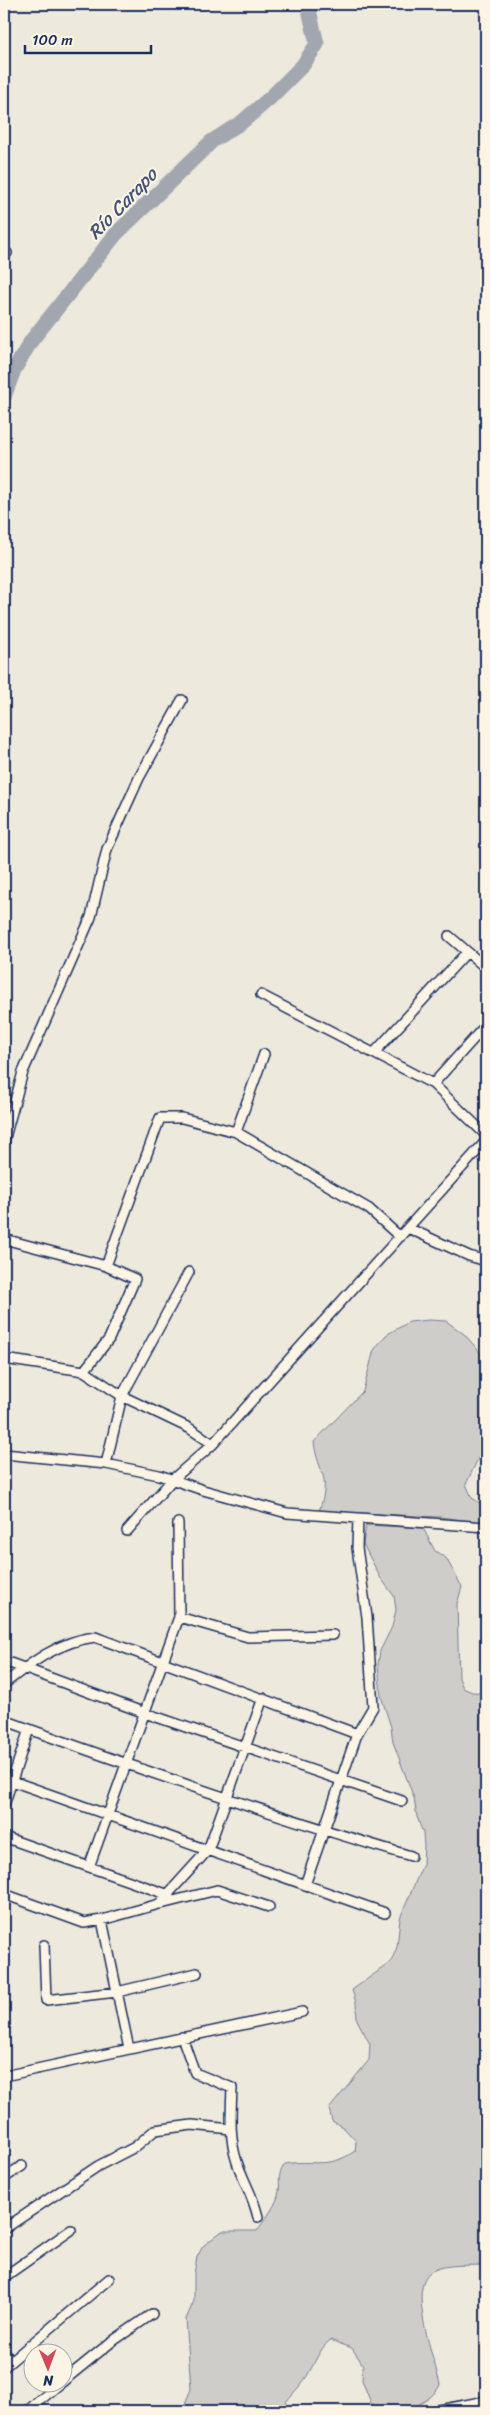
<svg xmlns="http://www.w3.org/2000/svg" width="490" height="2415" font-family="Sriracha,sans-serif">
<rect width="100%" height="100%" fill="#eee9dd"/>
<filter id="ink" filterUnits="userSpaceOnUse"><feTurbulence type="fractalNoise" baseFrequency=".02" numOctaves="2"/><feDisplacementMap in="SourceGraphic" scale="10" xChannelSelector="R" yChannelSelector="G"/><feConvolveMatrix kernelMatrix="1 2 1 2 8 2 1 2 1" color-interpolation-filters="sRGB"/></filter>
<g filter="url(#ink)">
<path fill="#cfcdca" stroke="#757e94" d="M429,1320l17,1 18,13 15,17 7,14 -1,79 -19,40 6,14 14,9v16l-46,-6 -121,-6c13,-37 -1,-36 -5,-69l49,-51 11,-41 12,-15 23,-13z
M366,1525l57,3 12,23 11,7 16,29 -5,17 2,74 4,10 9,4 14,1v572c-15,1 -39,-2 -54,6 -27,14 4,91 8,114 -10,19 -34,26 -55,26l-14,-8 -9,-23 1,-15 -11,-17 -22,-8c-12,11 -15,23 -23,36 -8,13 -20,21 -26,35h-99l9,-22 -5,-70 8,-18v-27l3,-17 6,-11 19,-15h35c7,-11 17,-22 21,-35 4,-14 -3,-18 7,-32 29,-5 43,6 70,-13l1,-10 -12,-13 -12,-7 -3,-12 40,-49 1,-16 -13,-24 -1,-17 -4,-13 39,-28 6,-15 3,-29 23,-54 1,-18 -1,-13 -6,-16 -3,-19 -21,-56 -2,-15 -10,-31 -3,-32 2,-13 12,-24 4,-17 -2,-14 -14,-19 -17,-33z"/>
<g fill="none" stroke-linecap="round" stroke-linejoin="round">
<path stroke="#a2a7af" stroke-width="15" d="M4,397l10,-27 17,-29 85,-107 96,-93 30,-19 28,-24 33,-33 14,-21 -8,-34 3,-6"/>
<defs>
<path id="minor" d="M4,255l3,-2
M449,936l37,32
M261,995l172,89 53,51
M375,1052l92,-100
M433,1084l53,-59
M236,1132l28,-78
M4,1141l19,-69 68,-155 16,-68 32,-71 43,-78
M408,1228l61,28 17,5
M4,1239l102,27 29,13 -26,60 -25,32
M106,1266l54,-148h22l54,14 133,77 31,28
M4,1359l80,12 38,25 67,32 24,16
M4,1454l102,10 53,11 44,15 84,23 199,14
M106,1464l16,-68 67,-124
M127,1531l45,-51 41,-36 26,-29 247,-274
M179,1617l69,20 85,-2
M4,1664l6,-1 135,50 257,88
M4,1684c27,-21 55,-43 91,-47l262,97
M4,1720c134,49 270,96 407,136
M12,1781l373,132
M4,1805l25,-76
M4,1837l165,58
M89,1867l90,-250 -1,-94
M305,1885l52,-151 16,-27 -6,-90 -10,-69 1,-29
M4,1894l80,29 18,-3 57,-16 49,-54 55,-152
M161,1904l56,-14 52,17
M102,1920l27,129
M44,1945l2,55 71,-8 80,-19
M182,2037l13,36 37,15c-1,25 -3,51 5,74 7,21 16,33 21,55
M4,2076l298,-64
M4,2178l18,-12
M4,2229l94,-63 37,-19 20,-17 37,-5 39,4
M4,2277l67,-47
M4,2352l6,8
M4,2367l105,-88
M62,2382l48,-39 42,-29
M27,2411l35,-29
M434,2411l52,-10"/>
</defs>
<use href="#minor" stroke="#1b2f5e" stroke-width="12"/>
<use href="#minor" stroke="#fcf5e5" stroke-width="9"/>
</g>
</g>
<g text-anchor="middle" stroke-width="4" stroke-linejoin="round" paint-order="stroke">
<g font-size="19" font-style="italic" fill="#445376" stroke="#fcf5e5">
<text transform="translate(122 203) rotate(-46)" y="7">Río Carapo</text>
</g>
</g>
<rect width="490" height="2415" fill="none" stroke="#fcf5e5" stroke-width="20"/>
<rect x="10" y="10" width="470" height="2395" fill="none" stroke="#1b2f5e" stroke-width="2" filter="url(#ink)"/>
<g transform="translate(48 2368) rotate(179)"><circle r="24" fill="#fcf5e5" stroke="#a2a6af"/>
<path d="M0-4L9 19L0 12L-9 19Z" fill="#d1495b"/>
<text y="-8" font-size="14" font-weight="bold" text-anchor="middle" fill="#1b2f5e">N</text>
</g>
<path d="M25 45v8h126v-8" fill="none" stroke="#1b2f5e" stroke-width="2.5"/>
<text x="32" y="45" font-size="15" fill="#1b2f5e" stroke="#fcf5e5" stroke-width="4" paint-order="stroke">100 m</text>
</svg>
